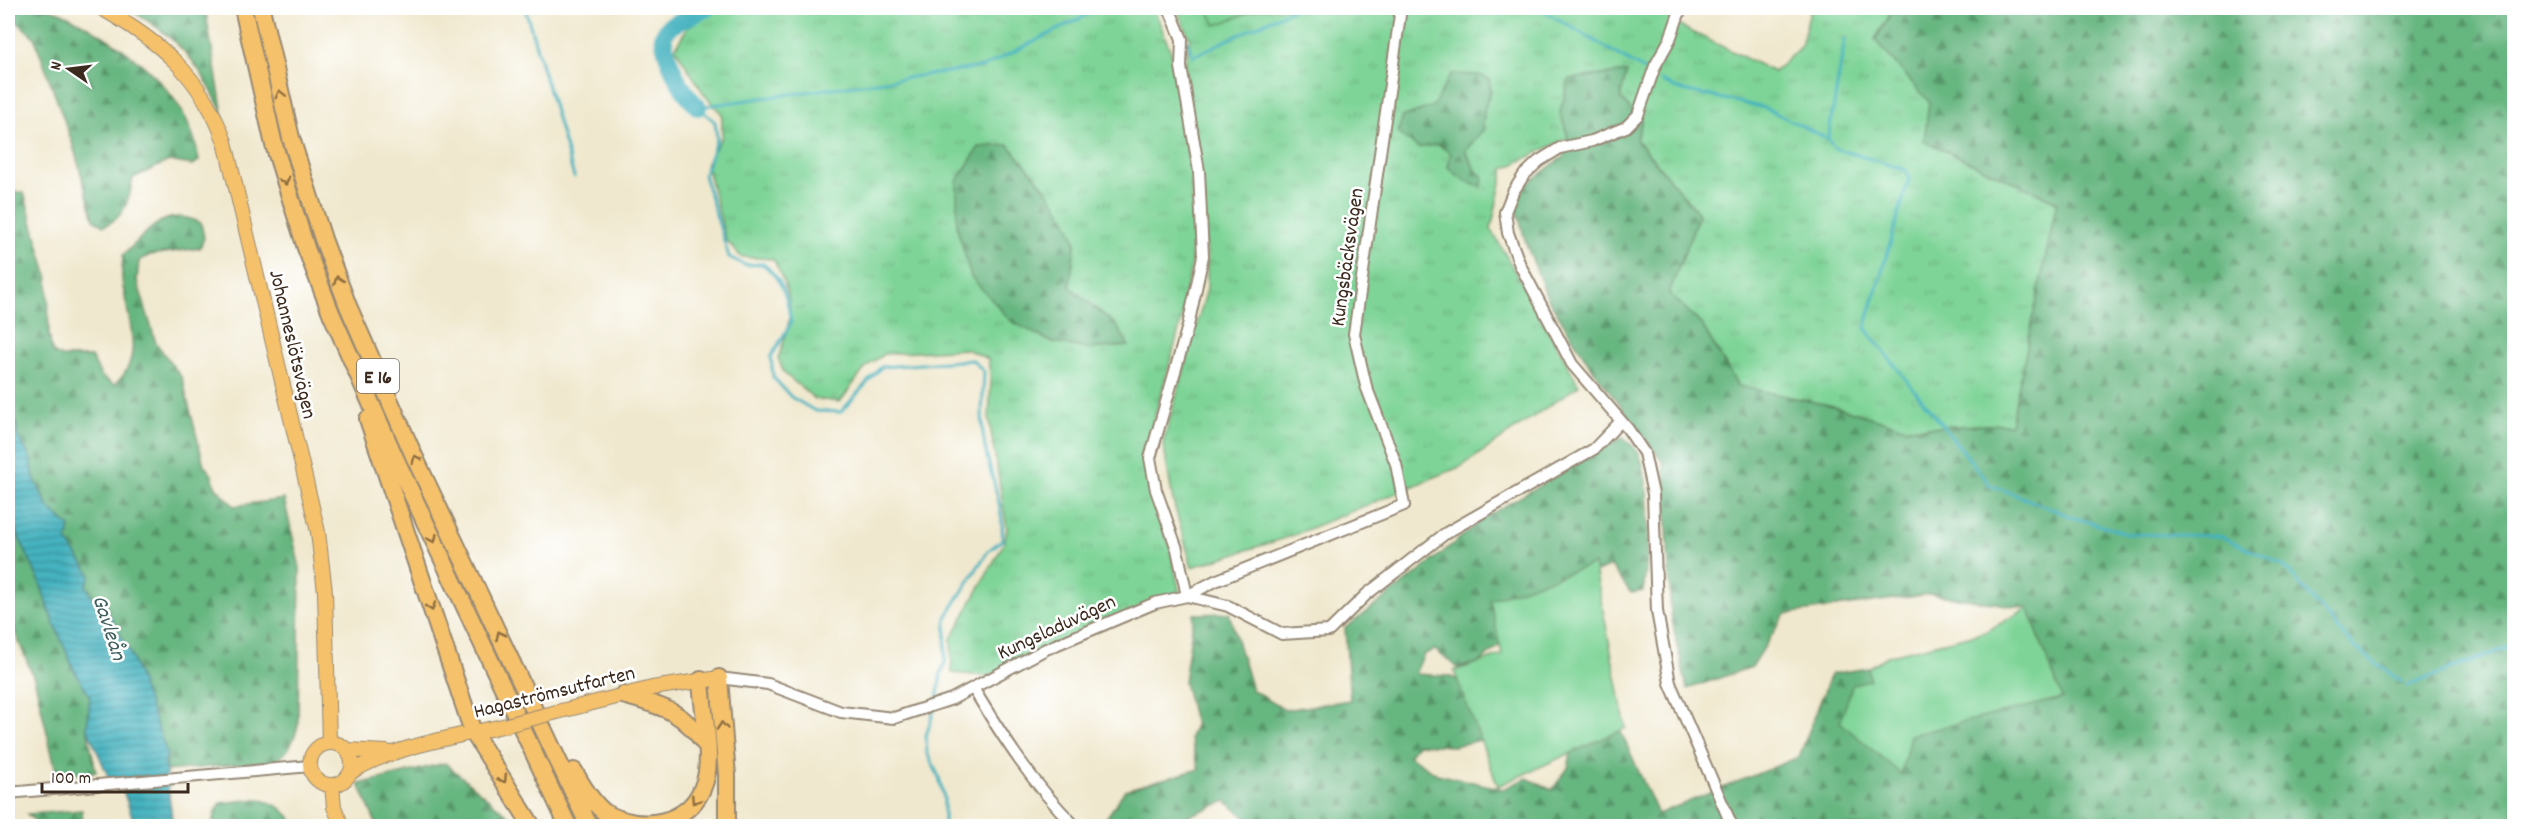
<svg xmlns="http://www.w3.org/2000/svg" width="2522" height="834" font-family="Dekko,sans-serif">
<defs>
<pattern id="grass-tufts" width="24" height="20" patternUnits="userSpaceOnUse" patternTransform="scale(1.5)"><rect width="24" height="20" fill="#7ed497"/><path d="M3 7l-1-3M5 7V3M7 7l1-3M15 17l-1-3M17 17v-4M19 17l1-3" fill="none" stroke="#6eb682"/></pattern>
<pattern id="forest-firs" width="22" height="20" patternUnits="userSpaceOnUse" patternTransform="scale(1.5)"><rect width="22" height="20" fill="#66b680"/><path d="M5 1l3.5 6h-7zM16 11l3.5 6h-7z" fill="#559468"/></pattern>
<pattern id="water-rules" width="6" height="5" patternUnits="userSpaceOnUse" patternTransform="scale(1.5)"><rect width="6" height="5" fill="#44b2bf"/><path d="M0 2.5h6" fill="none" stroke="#3a919b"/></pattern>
</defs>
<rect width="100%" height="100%" fill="#fff"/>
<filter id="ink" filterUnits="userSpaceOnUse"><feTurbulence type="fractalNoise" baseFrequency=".0167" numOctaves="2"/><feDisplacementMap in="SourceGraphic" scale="12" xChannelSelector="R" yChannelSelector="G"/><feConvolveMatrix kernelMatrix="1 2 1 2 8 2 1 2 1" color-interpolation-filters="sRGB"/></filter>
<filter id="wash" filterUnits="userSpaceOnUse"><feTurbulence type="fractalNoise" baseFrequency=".008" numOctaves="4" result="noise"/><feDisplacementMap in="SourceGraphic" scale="24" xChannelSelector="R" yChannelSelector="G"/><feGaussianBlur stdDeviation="1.35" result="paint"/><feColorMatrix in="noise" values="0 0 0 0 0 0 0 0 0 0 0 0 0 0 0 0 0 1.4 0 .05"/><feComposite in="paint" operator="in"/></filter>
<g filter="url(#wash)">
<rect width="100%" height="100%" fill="#f0e8ce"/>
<path fill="url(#grass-tufts)" stroke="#5c7f5a" stroke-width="1.5" fill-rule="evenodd" d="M715,8h439l18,47 19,120 3,75 -14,76 -34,123 4,41 20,56 10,48 -192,82 -36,-3 -1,-34 53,-96 3,-14 -18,-110 2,-38 -3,-22 -22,-10 -82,5 -18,13 -26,35 -25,-3 -31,-26 -6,-15c16,-42 17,-59 -5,-99l-32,-2 -15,-17 -20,-76 16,-28v-22l-18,-20 -29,-46 12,-20zM1009,145l67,98 -6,22v22l46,38 -29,24 -38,-8z
M1176,8h495l7,17 96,47 27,-26 10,-38h83l-19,32 55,62 -6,39 133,61 -45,222 -106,4 -73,-22 -95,-20 -36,-61 -33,-32 30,-79 -63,-75 6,-18 -22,-23 -60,14 8,26 -64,31 -13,60 88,156 -117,81 -173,71 -97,30 -19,-66 -10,-59 44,-153v-35l-22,-190 5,-25zM1491,90l-7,20 -1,20 -18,21 12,21 -4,13 -25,-18 3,-13 -49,-37 32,-11z"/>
<path fill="url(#forest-firs)" stroke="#50704f" stroke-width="1.5" d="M8,8c11,0 25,-2 36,0 16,2 32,12 46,20 51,30 101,71 109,133l-7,4 -23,-4 -36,17c-4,21 -7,40 -30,48l-9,-7 -22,-77 -38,-105 -26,-23z
M126,8h79l19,112c-18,-52 -50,-87 -98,-112z
M1894,8h620v818h-1265l-1,-6 -22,-19 -63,25h-62l24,-36 74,-21 -9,-31 5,-13 -11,-43 10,-68 35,-1 23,77 33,20 65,-10 -5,-72 74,-56 65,-54 139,-81c5,5 13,11 16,17 13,28 10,107 4,137l-12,2 -20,-27 -35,14 -96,82 -22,6 -23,-18 -11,4 -9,20 34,2 30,14 7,49 -33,7 -36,-2 -8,12 28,18 66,15 24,-11 25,12 16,-22 4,-20 48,-18 38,84 141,-57 32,-83 37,-6 33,105 9,-38 152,-37 -34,-90 -97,-14 -146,20 -33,53 -65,22 -16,-73 -7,-153 -75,-99 -42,-67 -20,-51 -12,-41 12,-21 37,-28 4,-19 -8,-25 9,-33 58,-7 -7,26 22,23 -6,18 63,75 -30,79 33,32 36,61 95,20 73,22 105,-4 46,-222 -133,-61 5,-39 -54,-62z
M1451,74l28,1 10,4 2,11 -7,20 -1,20 -18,21 12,21 6,4 -1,10c-13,-2 -24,-9 -34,-19l3,-13 -11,-10 -22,4 -20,-15 4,-16 31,-11z
M1009,145c23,29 55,60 66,96 1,5 -5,36 -5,46l46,38 13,21 -42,3 -38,-8 -38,-20 -40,-44 -14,-50v-46l22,-34z
M8,191l16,2 24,85 1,57 3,16 9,6h30l11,20 12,8c34,-28 11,-71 8,-106 -1,-8 1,-16 1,-24 27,-24 40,-50 78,-32l3,15 -4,10 -50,7 -11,6 -2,19 19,63 26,35 22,87 8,10 3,11 19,20 50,-7 16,69 -2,157c-4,16 -9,27 -23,36l-109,10 1,-18 -57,-138 -13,-8 -11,-22 -19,-44 3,-14 -21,-19 -14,-28 -5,-23 -13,-23 -1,-11 -8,-8z
M8,514l32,68 9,29 25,59 16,27 -3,31 9,44 -39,4 -22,-95 -27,-66z
M445,763l71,59 -13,4h-126l-18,-42z
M257,799c19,4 29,10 39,27h-84l3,-13 6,-10z
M82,810l1,16h-43l-13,-12z"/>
<path fill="#7ed497" stroke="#5c7f5a" stroke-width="1.5" d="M1207,8h54l-45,17z
M1594,564l32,164 -128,58 -44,-115 48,-16 -12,-55z
M2028,608l34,90 -152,37 -9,39 -61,-52 13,-38 17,-4 -2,-12 19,-12 98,-24z"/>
<path fill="url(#water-rules)" stroke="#406e6e" stroke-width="1.5" d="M8,415l8,8 1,11 13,23 5,23 14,28 21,19 -3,14 24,34 -5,10 11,22 13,8 20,37 37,101 -2,11 8,62h-38l-14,-42 -10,-1 -24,-55 3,-31 -16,-27 -25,-59 -9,-29 -32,-68z"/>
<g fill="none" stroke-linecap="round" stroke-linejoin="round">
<path stroke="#44b2bf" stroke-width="3" d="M525,8l49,169
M1539,8l105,62
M1187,41l6,15 103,-48
M1661,80l13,8 91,20 63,31 6,9 72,22 3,9 -44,149 125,157 85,33 54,16 91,2 63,29 71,82 48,35
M1828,139l17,-100
M2407,686l107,-41
M937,701l4,-28 4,-10 1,-46 42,-66 14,-11c3,-31 -11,-62 -17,-93 -5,-25 -2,-50 -1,-75l-11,-12 -92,7 -40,45 -26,-1 -24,-14 -18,-20 -2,-20 20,-34c-4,-26 -7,-42 -28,-59l-18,1 -16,-8 -25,-82 13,-37 -2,-16 -17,-15 285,-40 118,-59
M935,707l-9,29 1,17 12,24 5,21v28"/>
<path stroke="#44b2bf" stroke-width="18" d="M698,107c-18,-17 -32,-47 -35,-71l7,-10 37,-18"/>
</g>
</g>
<g filter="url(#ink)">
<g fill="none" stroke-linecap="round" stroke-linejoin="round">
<defs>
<path id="minor" d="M1169,8l13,31 -1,28 18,104 4,85 -15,70 -38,132 6,32 21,59 10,47
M1681,8l-11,31 -15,27 -17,49 -12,12 -34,14 -32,7 -21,13 -15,14 -11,17 -8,20 3,21 12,32 52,99 56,65 16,24 9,41 4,117 13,72 62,143
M1187,596l41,10 54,28 47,-3 38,-37 79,-61 148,-84 27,-28
M719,678l49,6 73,28 53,6 58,-19 94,-50 109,-46 32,-7 28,-15 189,-76 -8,-41 -30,-78 -12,-52 47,-326
M973,688c31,51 59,95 102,138
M8,793l302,-27"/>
<path id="major" d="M101,8c60,34 100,68 124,134l93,390 7,60 4,151
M557,712l95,-24 67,-10
M310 764a21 21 0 1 1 42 0a21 21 0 1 1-42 0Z
M346,750l41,2
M350,773c37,-25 108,-37 153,-47
M332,785l2,22 8,19"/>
<path id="highway" d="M243,8l31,137 32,103 25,65 65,147 172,366
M261,8l30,130 32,101 25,67 66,150 175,370
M368,419l105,313 59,94
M719,678l8,98v50
M623,695c38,11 59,15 82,49
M574,771c8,15 17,30 30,41 37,22 88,13 101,-31 8,-27 -3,-72 -4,-101"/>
</defs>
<use href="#minor" stroke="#968976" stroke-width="14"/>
<use href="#major" stroke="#968976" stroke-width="16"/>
<use href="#highway" stroke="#968976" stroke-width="20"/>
<use href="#minor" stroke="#fff" stroke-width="10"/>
<use href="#major" stroke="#f5c16b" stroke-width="14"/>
<use href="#highway" stroke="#f5c16b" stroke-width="16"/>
<defs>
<path id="major-bridge" d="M503,726l54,-14"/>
</defs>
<use href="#major-bridge" stroke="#968976" stroke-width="16" stroke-linecap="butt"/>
<use href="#major-bridge" stroke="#f5c16b" stroke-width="14"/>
</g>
<defs><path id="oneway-chevron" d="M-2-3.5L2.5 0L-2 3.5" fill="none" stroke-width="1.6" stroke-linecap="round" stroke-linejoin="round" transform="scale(1.5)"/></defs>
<g stroke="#8f6e41">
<use href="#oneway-chevron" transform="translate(280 94) rotate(-104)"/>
<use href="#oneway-chevron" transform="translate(285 181) rotate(73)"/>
<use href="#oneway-chevron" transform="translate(338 280) rotate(-111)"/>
<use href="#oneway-chevron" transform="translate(416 459) rotate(-115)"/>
<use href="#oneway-chevron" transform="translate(433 539) rotate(65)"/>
<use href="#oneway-chevron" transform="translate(431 607) rotate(71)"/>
<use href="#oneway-chevron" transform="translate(500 635) rotate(-116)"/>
<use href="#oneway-chevron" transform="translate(722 726) rotate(-95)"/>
<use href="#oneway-chevron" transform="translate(503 779) rotate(58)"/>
<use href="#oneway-chevron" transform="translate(695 800) rotate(123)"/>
</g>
</g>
<g text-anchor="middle" stroke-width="5" stroke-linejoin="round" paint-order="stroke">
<rect fill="#fff" stroke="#766a62" stroke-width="1.5" x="357" y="359" width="42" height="34" rx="4.5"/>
<g font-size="20" font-weight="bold" fill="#3b2a1e">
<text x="378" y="383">E 16</text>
</g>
<g font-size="21" fill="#3b2a1e" stroke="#fff">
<text transform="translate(1346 257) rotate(-82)" y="7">Kungsbäcksvägen</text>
<text transform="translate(294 344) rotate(77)" y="7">Johanneslötsvägen</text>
<text transform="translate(1056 626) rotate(-25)" y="7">Kungsladuvägen</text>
<text transform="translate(554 691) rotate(-14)" y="7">Hagaströmsutfarten</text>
</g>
<g font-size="22" font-style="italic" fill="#3f605e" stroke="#fff">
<text transform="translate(111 627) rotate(72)" y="8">Gavleån</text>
</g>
</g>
<rect width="2522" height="834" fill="none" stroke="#fff" stroke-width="30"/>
<g transform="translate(69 69) rotate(284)" stroke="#ffffff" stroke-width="4.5" paint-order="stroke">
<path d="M0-4.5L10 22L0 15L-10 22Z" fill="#3b2a1e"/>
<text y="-9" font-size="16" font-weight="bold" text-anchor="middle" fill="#3b2a1e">N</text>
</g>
<path d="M42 783v9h146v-9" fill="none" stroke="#3b2a1e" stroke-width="3"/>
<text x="51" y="783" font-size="18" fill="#3b2a1e" stroke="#ffffff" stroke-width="4.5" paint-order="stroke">100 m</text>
</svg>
